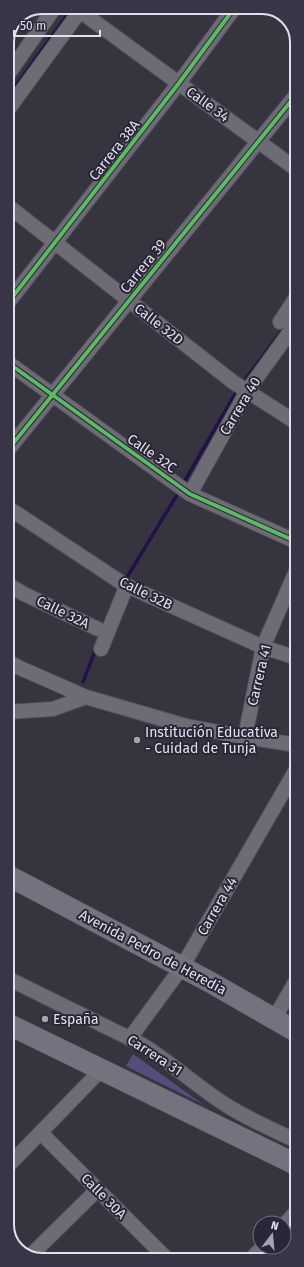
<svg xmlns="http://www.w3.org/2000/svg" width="304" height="1267" font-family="'Fira Sans',sans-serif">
<rect width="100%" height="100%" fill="#36343f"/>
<path fill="#574d7c" d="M133,1054l71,51 -78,-39z"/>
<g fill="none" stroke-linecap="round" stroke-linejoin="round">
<path stroke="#241147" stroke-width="3.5" d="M7,98l66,-91
M242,384l44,-59
M183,484l55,-95
M124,582l56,-92
M83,682l13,-34"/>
<defs>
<path id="minor" d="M80,11l216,158
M7,76l48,-69
M7,111l76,-104
M7,205l226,177 64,41
M7,304l172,-221 56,-76
M280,322l17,-26
M7,362l183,132 107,48
M7,451l289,-356
M190,494l57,-103 50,-69
M7,507l118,78 138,62 34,11
M7,584l17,10 74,35
M101,649l26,-64
M7,661l13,7 66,29 100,29 59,11 52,8
M7,712l46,-3 33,-12
M245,737l18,-90 34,-78
M7,978l132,65c31,18 57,43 87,62 22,14 47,25 71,36
M274,1019l23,-40
M130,1038l52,-71 115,-199
M41,1133l127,127
M8,1166l93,-96
M284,1225l13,-14
M284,1237l6,6
M30,1256l67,-66
M251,1259l12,-12"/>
<path id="highway" d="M7,875l203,107 87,50
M8,1024l289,141"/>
</defs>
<use href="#minor" stroke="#525059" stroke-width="16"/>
<use href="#highway" stroke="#525059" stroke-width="22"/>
<use href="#minor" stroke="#6d6b74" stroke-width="14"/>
<use href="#highway" stroke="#74727f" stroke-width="21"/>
<defs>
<path id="cycleway" d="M7,304l172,-221 56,-76
M7,362l183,132 107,48
M7,451l289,-356"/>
</defs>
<use href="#cycleway" stroke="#292638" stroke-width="6"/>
<use href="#cycleway" stroke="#5cba63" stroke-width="4"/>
</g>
<g fill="#a6a4af" stroke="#292638" stroke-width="1.5">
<circle cx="137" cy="740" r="4"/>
<circle cx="45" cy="1019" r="4"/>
</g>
<g text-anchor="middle" stroke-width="4" stroke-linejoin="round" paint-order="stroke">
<g font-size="14" fill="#e2e0ec" stroke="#292638">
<text transform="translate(208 104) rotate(36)" y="5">Calle 34</text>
<text transform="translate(114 150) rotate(-52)" y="5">Carrera 38A</text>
<text transform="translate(143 266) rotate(-51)" y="5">Carrera 39</text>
<text transform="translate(159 324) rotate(38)" y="5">Calle 32D</text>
<text transform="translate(240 406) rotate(-59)" y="5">Carrera 40</text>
<text transform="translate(152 453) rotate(35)" y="5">Calle 32C</text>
<text transform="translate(146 593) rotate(26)" y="5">Calle 32B</text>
<text transform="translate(63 612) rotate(26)" y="5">Calle 32A</text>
<text transform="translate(259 675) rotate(-77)" y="5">Carrera 41</text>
<text transform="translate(217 906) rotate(-60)" y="5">Carrera 44</text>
<text transform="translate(153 952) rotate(28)" y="5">Avenida Pedro de Heredia</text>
<text transform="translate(155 1055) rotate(33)" y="5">Carrera 31</text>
<text transform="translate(104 1196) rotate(45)" y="5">Calle 30A</text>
</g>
<g font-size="14" fill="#e2e0ec" stroke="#292638" text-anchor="start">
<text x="145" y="737">Institución Educativa<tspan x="145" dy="16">- Cuidad de Tunja</tspan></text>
<text x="53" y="1024">España</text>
</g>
</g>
<path d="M0 0H304V1267H0ZM42 14H262A28 28 0 0 1 290 42V1225A28 28 0 0 1 262 1253H42A28 28 0 0 1 14 1225V42A28 28 0 0 1 42 14Z" fill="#383546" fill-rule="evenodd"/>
<path fill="none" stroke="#e2e0ec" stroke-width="2" d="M42 14H262A28 28 0 0 1 290 42V1225A28 28 0 0 1 262 1253H42A28 28 0 0 1 14 1225V42A28 28 0 0 1 42 14Z"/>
<g transform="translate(272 1235) rotate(16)"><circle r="19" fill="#292638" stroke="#737080"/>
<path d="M0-3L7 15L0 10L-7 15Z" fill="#a6a4af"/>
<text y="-6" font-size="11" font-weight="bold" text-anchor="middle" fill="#e2e0ec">N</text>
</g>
<path d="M14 30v6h86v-6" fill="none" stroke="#e2e0ec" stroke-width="2"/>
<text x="20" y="30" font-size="12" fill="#e2e0ec" stroke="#292638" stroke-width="3" paint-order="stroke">50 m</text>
</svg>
